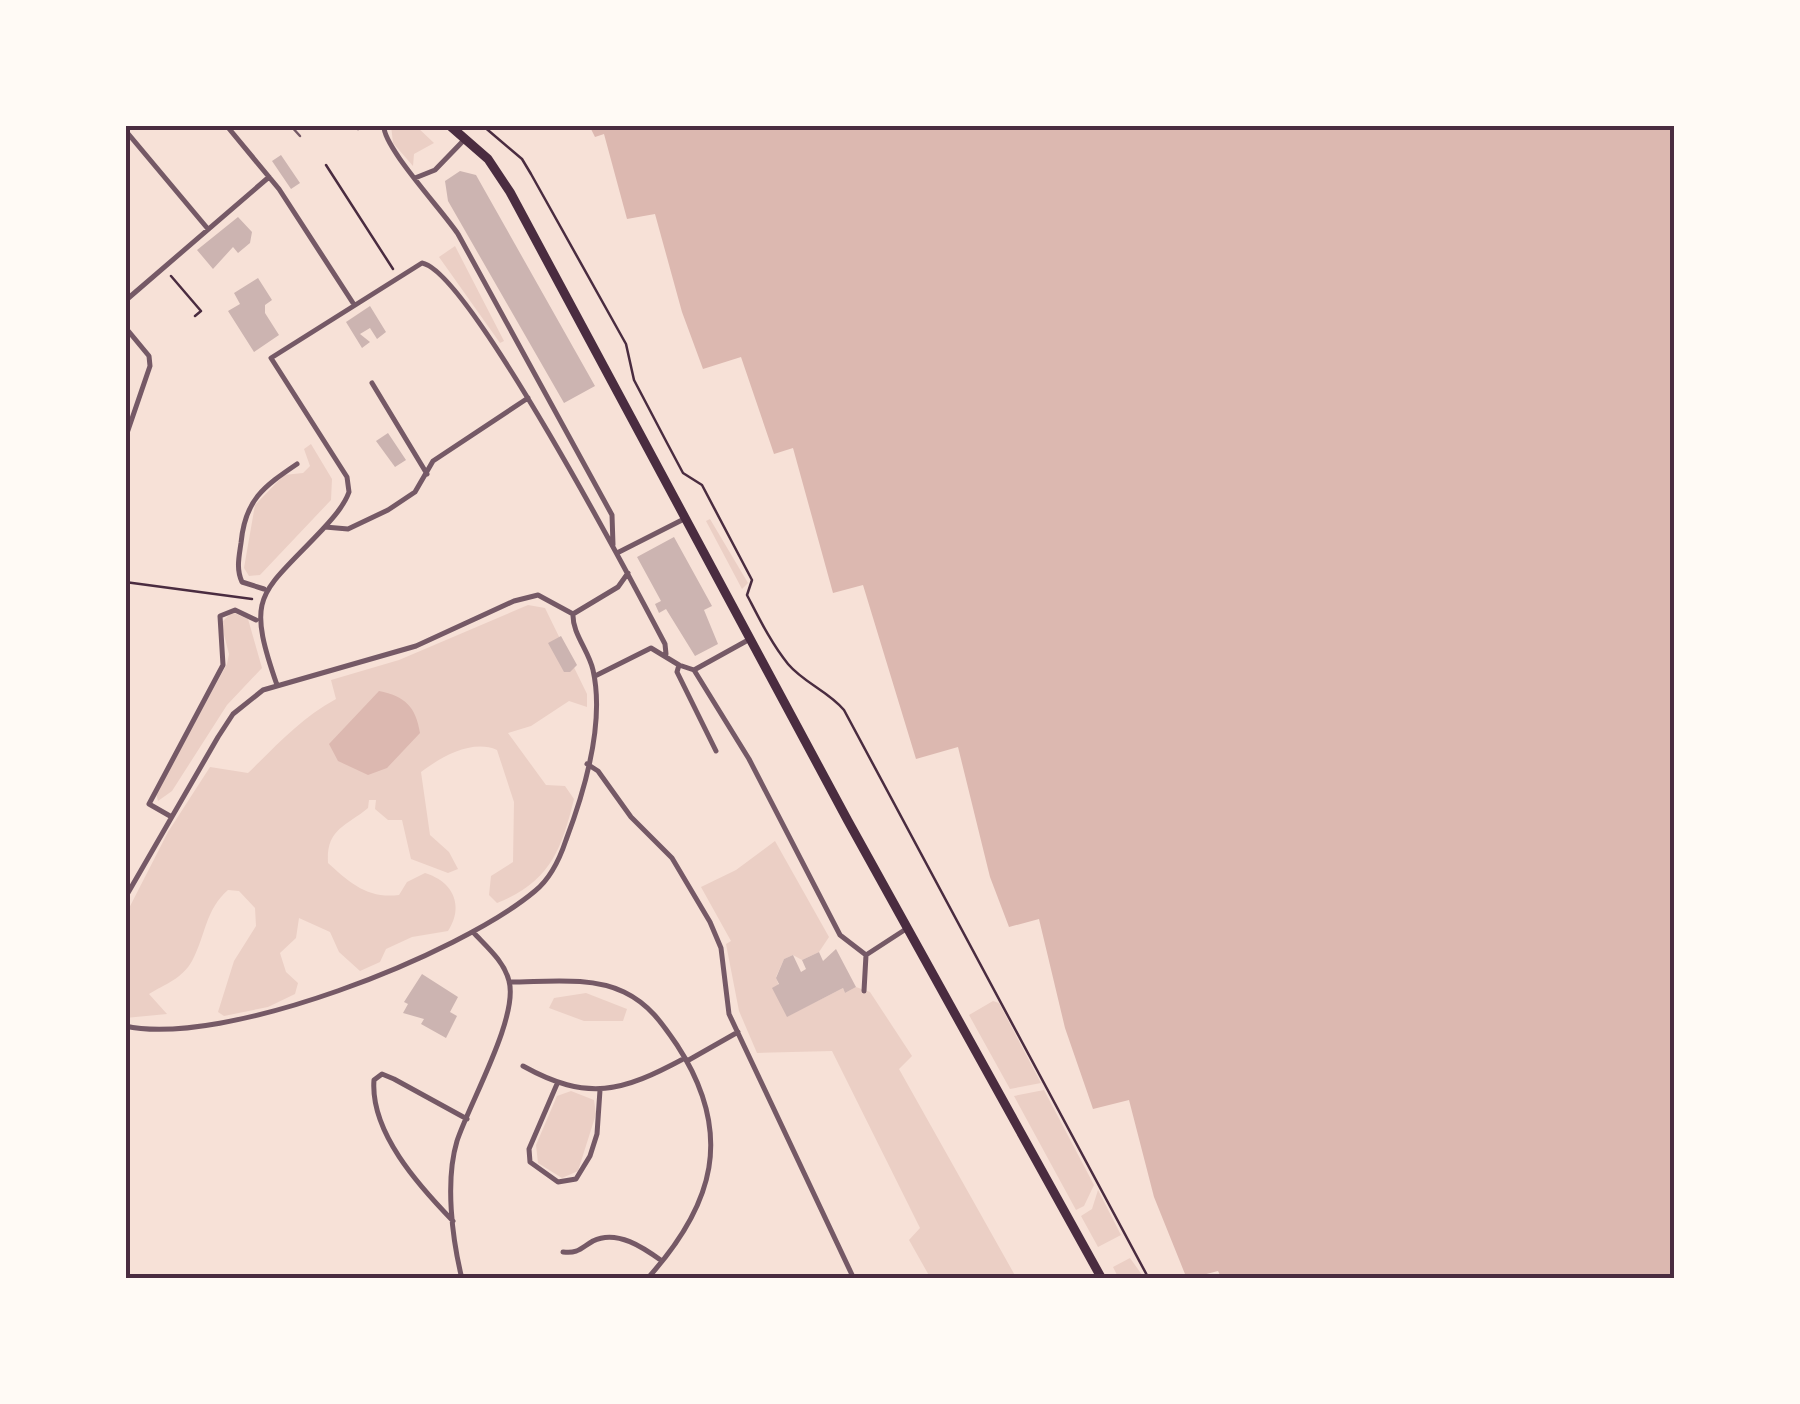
<svg xmlns="http://www.w3.org/2000/svg" width="1800" height="1404" font-family="'DM Sans',sans-serif">
<rect width="100%" height="100%" fill="#f7e1d7"/>
<path fill="#ebcfc5" d="M391,125h24l19,18 -20,11 -1,12 -20,-23z
M455,246l49,95 -4,2 -61,-86z
M311,444l21,35 -1,21 -71,75 -11,1 -5,-8 11,-63 29,-30 19,-2 7,-7 -6,-17z
M710,519l38,64 -6,6 -36,-68z
M528,605l17,3 42,86v13l-18,-6 -38,25 -23,7 38,52 19,1 9,13c-13,53 -25,83 -77,104l-8,-8 2,-19 22,-14 1,-60 -17,-52c-25,-11 -56,7 -76,22l9,63 19,17 9,17 -10,4 -37,-14 -9,-39h-14l-13,-11 1,-9h-7l-1,8c-23,19 -42,21 -40,55 22,20 40,36 71,32l8,-13 18,-9c29,9 39,33 23,58l-36,6 -26,12 -6,13 -20,9 -21,-19 -9,-20 -31,-14 -3,20 -16,15 6,19 12,11 -3,11 -27,13 -44,9 -6,-4 16,-51 22,-35 -1,-18 -16,-17 -11,-1c-23,20 -22,45 -36,71 -10,18 -27,23 -43,33l18,20 -42,4v-102l43,-84 42,-65 38,6c28,-27 54,-56 88,-74l-5,-19 68,-20z
M232,612l16,7 14,49 -35,37 -55,86 -14,10 -2,-8 71,-129 2,-10 -8,-31z
M775,841l54,96 -10,15 -17,8 -9,-5 -9,4 -8,18 12,39 55,-28 2,5 11,-6 14,5 42,64 -13,13 118,210h-86l-22,-39 11,-12 -88,-177 -75,2 -18,-42 -13,-67 5,-3 -30,-54 35,-17z
M586,993l41,16 -4,12h-39l-35,-13 5,-10z
M993,1001l6,2 42,80 -31,6 -41,-74z
M1044,1090l50,95 -10,21 -8,4 -62,-114z
M571,1091l23,9 2,14 -18,57 -16,7 -24,-15 -2,-18 21,-49z
M1098,1190l23,45 -23,12 -17,-31 11,-7z
M1130,1258l15,21h-26l-6,-12z"/>
<path fill="#dcb8b0" d="M589,125h1086v1154h-453l-4,-8 -31,8 -33,-82 -25,-97 -36,9 -28,-81 -26,-109 -30,8 -19,-50 -32,-130 -42,12 -53,-174 -30,8 -40,-145 -19,6 -33,-97 -38,12 -21,-57 -27,-98 -28,5 -23,-85 -9,3z
M379,691c26,5 37,16 41,42l-33,35 -19,7 -30,-14 -9,-17z"/>
<path fill="#ccb4b1" d="M281,155l19,28 -9,6 -19,-28z
M460,171l16,4 119,211 -31,17 -116,-202 -3,-20z
M238,217l14,15 -2,11 -12,10 -5,-6 -20,22 -16,-19z
M258,278l14,22 -7,5v8l14,22 -25,17 -26,-41 12,-7 -6,-11z
M370,306l16,26 -9,7 -7,-11 -10,6 10,8 -8,6 -16,-26z
M388,433l18,27 -11,7 -19,-26z
M674,537l38,69 -8,4 14,34 -23,12 -29,-47 -7,4 -4,-9 6,-3 -24,-44z
M561,636l16,29 -7,7h-6l-16,-29z
M836,949l20,38 -11,6 -2,-5 -56,29 -15,-29 7,-4 -3,-6 8,-19 9,-4 8,17 5,-3 -4,-9 17,-8 4,9z
M422,974l36,23 -8,15 7,4 -11,22 -25,-14 3,-5 -21,-6 5,-9 -4,-2z"/>
<g fill="none" stroke-linecap="round" stroke-linejoin="round">
<path stroke="#4a2c40" stroke-width="2.5" d="M353,125l5,4
M482,125l40,34 9,15 95,170 8,36 32,61 17,32 19,12 50,95 -5,15c12,23 24,48 41,69 16,19 40,27 56,46l305,569
M326,165l67,104
M171,276l30,35 -6,5
M125,582l127,17"/>
<path stroke="#755966" stroke-width="2.5" d="M290,125l10,11"/>
<path stroke="#755966" stroke-width="5" d="M226,125l53,64 74,114
M384,125c-3,20 59,86 74,109l154,281 1,30
M125,130l83,99
M415,178l20,-8 29,-30
M125,301l144,-124
M125,327l24,29 1,10 -25,73
M372,383l55,91
M325,527l23,2 40,-19 27,-18 18,-31 95,-63
M617,553l69,-35
M264,589l-22,-7c-6,-13 -3,-25 -1,-39 4,-43 22,-56 56,-79
M573,614l45,-27 10,-14
M679,665l15,5 55,89 91,176 26,20
M694,670l56,-31
M595,676l56,-28 28,17 -2,7 39,79
M277,685c-32,-92 -17,-89 45,-155 10,-11 22,-24 27,-38l-2,-15 -76,-119 151,-95c47,8 213,324 243,381l1,10
M587,764l11,7 33,46 41,41 38,64 11,26 8,66 125,265
M170,816l-21,-12 74,-139 -3,-49 15,-6 21,10
M125,898l93,-161 15,-23 30,-24 153,-44 98,-45 24,-6 35,19
M510,982c36,0 80,-6 114,10 25,12 38,31 53,53 58,89 37,160 -30,234
M864,991l2,-36 40,-26
M125,1026c98,22 334,-71 410,-135 15,-12 25,-33 31,-51 19,-50 39,-117 27,-170 -4,-19 -21,-37 -20,-56
M687,1061l51,-29
M523,1066c65,36 99,26 162,-8
M557,1084l-28,65 1,13 28,20 18,-3 14,-23 7,-22 3,-44
M453,1221c-34,-35 -83,-89 -79,-141l8,-6 12,5 73,40
M563,1252c15,2 18,-4 30,-11 24,-12 51,7 69,20
M462,1279c-10,-41 -17,-98 -5,-138 12,-37 62,-124 52,-160 -5,-20 -22,-34 -36,-49"/>
<path stroke="#4a2c40" stroke-width="9" d="M449,125l39,34 22,33 338,629 254,458"/>
</g>
<rect width="1800" height="1404" fill="none" stroke="#fffaf5" stroke-width="255"/>
<rect x="128" y="128" width="1544" height="1148" fill="none" stroke="#4a2c40" stroke-width="4"/>
</svg>
